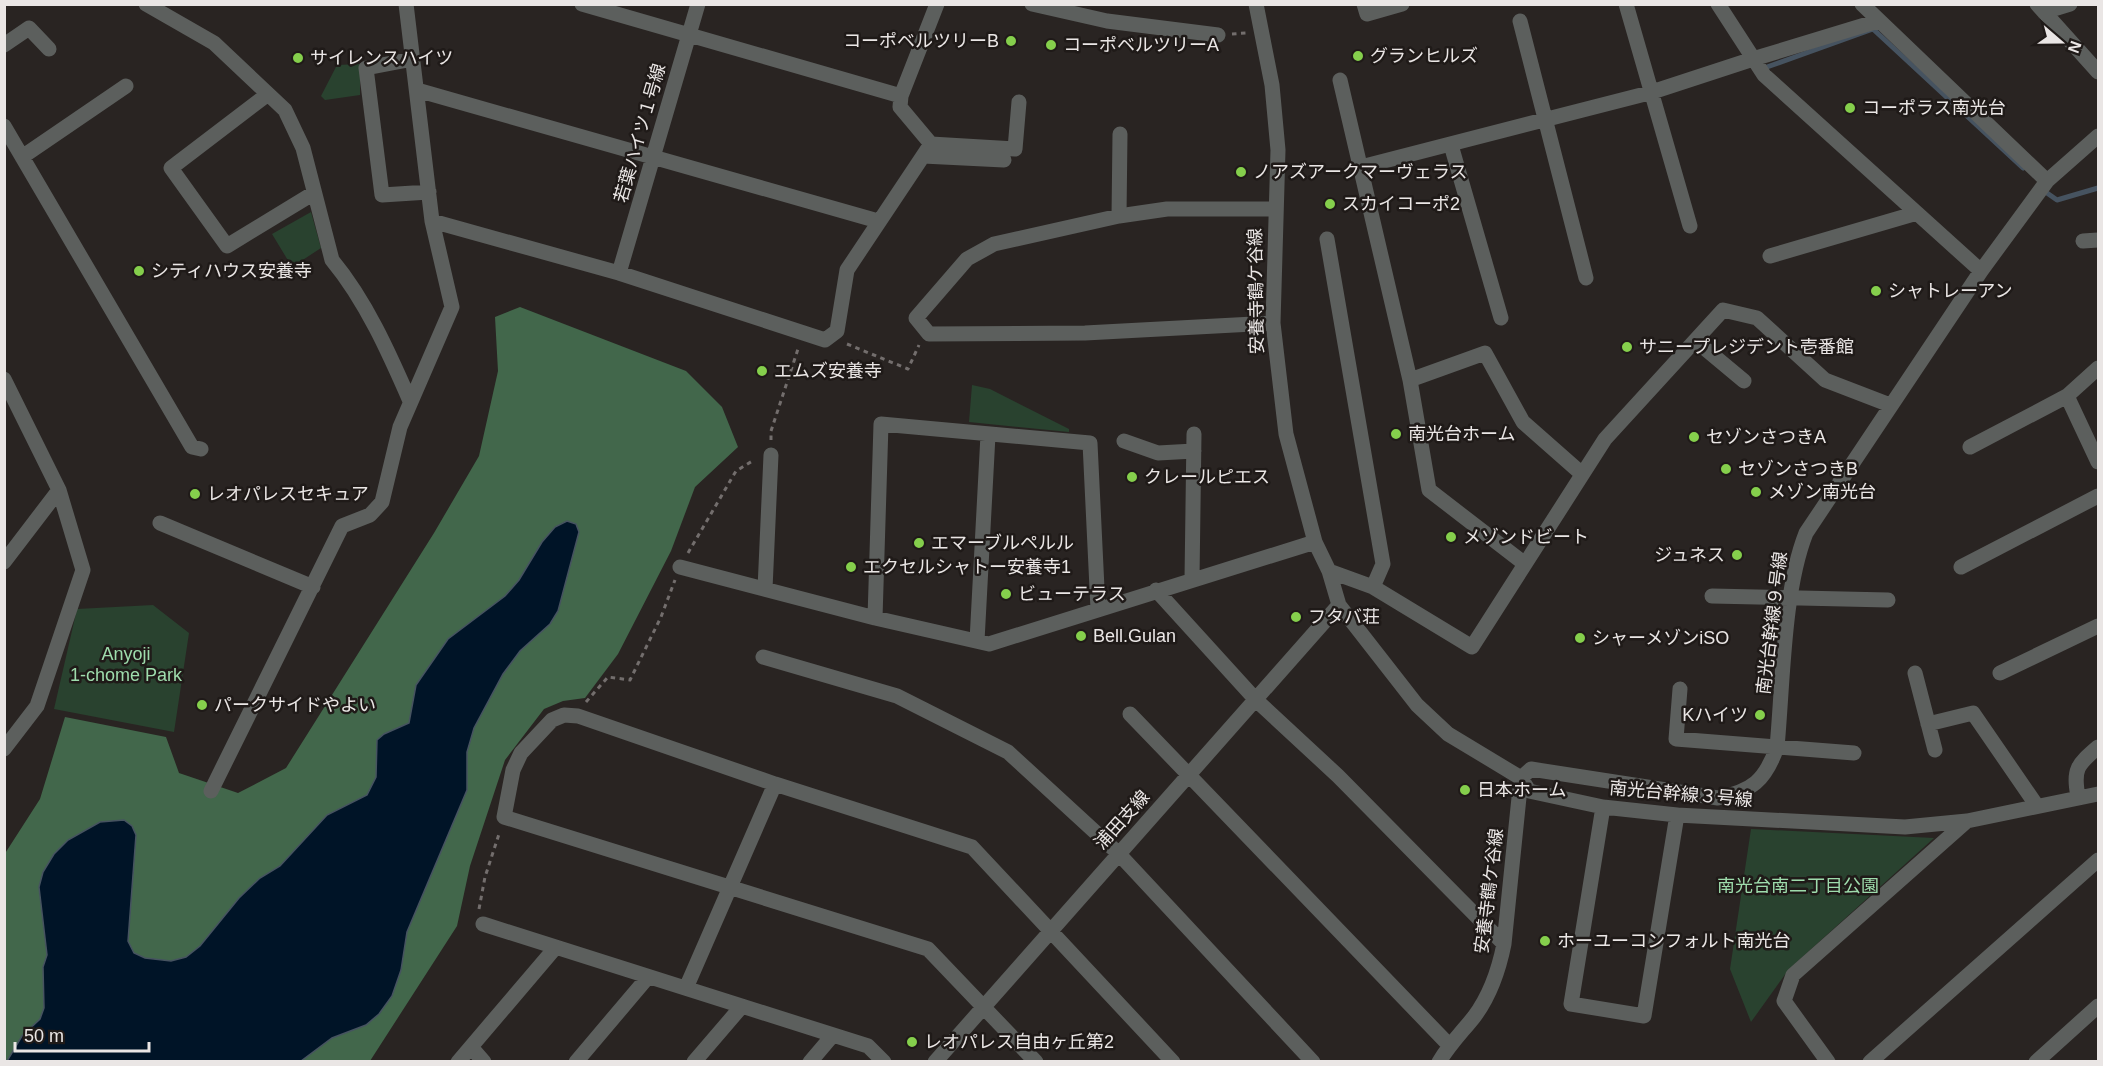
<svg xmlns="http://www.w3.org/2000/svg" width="2103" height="1066" font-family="Helvetica,'Noto Sans JP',sans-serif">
<rect width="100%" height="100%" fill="#292422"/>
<path fill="#29422f" d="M360,64v31l-35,5 -4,-4 16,-31z
M311,212l10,36 -29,19 -20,-33z
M972,385l18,4 79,40v3l-100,-10z
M153,605l36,28 -15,99 -120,-23 23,-100z
M1751,829l183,9 -145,131 -38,53 -21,-53z"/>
<path fill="#42674b" d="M520,307l166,64 36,36 16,40 -43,40 -24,64 -53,103 -33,44 -22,3 -19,8 -39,51 -35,106 -13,60 -87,135h-365l-1,-206 36,-56 25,-82 101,20 13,36 59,20 48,-25 148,-235 45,-77 19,-85 -3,-54z"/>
<path fill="#001427" stroke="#465360" stroke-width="1.5" d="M567,521l9,3 3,8 -21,79 -8,13 -30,27 -17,23 -29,54 -7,24v38l-60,142 -6,38 -9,26 -13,18 -13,11 -34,13 -31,23h-294l15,-25 18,-17 4,-11 -1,-41 4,-12 -8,-68 4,-15 11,-18 14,-14 32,-18 24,-2 8,6 4,9 -8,106 6,12 11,5 26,3 15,-4 14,-11 39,-48 21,-20 20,-12 47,-51 40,-20 9,-18 1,-37 7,-6 25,-11 7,-38 32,-46 57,-43 14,-16 23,-38 13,-15z"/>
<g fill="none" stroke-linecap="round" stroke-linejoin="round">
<path stroke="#465360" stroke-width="5" d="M1767,67l106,-38 150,139
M2047,193l10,7 41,-12"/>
<path stroke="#736e6d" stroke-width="3" stroke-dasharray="4.5 4.5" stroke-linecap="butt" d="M1232,34l14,-1
M847,344l61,25 11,-24
M771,440v-9l27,-82
M688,553l48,-82 18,-11
M586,702l22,-25 22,3 31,-63 14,-37
M479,909l6,-32 15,-46"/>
<path stroke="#5c5f5d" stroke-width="15" d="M146,4l68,39 71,67 18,38 29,112c34,41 57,93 78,141
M582,4l319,92 36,-92
M1032,4l75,17 111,14
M1256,4l16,81 6,65 -5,173 13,111 29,108 14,29 10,34 78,100 31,29 73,44 8,13 74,16 74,8 228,12 62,-6 131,-27
M1364,4l3,10 35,-10
M1626,4l64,222
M1718,4l46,71 217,196
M1862,4l185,177
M2037,4l61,68
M2044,12l26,-8
M1520,21l66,257
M4,45l25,-17 20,21
M413,59l-47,9 16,127 47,-3
M1340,80l70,300 19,110 96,74
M417,90l461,131
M268,94l-97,74 56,78 87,-53
M4,126l188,321 9,2
M931,144l84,5 4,-47
M1451,145l50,173
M923,156l81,4
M22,157l104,-71
M1361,167l288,-74 104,-34 125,-38
M1119,216l1,-82
M432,221l187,52 206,67 12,-9 10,-61 84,-126 -31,-37 1,-11
M1327,239l56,325 -10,23
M2083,241l15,-1
M1770,256l147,-43
M619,273l79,-269
M1273,323l-188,10 -156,1 -13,-16 51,-59 27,-15 125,-28 48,-7h107
M1696,341l48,40
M4,379l55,111 24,80 -46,136 -33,43
M1410,380l75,-27 38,69 59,52
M2067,396l31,66
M1124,441l34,12 36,-2
M1970,447l97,-51 31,-28
M160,523l153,64
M4,562l55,-72
M680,567l195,51 114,26 326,-102
M1961,567l137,-71
M1329,571l44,16 99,60 133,-208 118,-129 34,8 68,62 65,25
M1192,579l2,-145
M765,589l6,-134
M1156,590l100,110 82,76 166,168
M1712,596l176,4
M875,618l6,-194 209,19 8,166
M977,641l11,-206
M763,657l134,39 111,56 110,101 195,209
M1915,673l20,77
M2000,673l98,-47
M1680,689l-4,50 178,14
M1130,714l319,331
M1928,724l45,-11 64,93
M1521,778l10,-9 187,29c34,-7 47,-17 59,-51 6,-63 6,-156 29,-214l175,-262 66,-90 51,-45
M211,791l131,-265 28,-11 12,-13 18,-75 52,-120 -20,-86 -26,-217
M2078,797c-5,-28 -1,-32 20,-50
M1603,807l-32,197 73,12 33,-201
M483,924l385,122 16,16
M686,988l89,-204
M471,1047l13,15
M458,1062l98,-115
M576,1062l72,-85
M694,1062l48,-56
M810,1062l23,-27
M935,1062l404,-457
M1036,1062l-108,-113 -424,-132 9,-47 8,-17 31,-33 12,-5 14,1 197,68 197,63 201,215
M1439,1062c10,-17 23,-30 35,-45 15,-20 25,-48 30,-73l17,-166
M1828,1062l-44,-61 9,-26 174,-154
M1870,1062l228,-202
M2036,1062l62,-56"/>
</g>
<g fill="#85cf4c" stroke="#1f1a18" stroke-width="2">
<circle cx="1011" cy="41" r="6"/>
<circle cx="1051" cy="45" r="6"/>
<circle cx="1358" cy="56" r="6"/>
<circle cx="298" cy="58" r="6"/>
<circle cx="1850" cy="108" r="6"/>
<circle cx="1241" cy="172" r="6"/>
<circle cx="1330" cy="204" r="6"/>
<circle cx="139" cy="271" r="6"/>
<circle cx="1876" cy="291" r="6"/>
<circle cx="1627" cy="347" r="6"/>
<circle cx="762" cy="371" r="6"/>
<circle cx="1396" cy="434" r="6"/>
<circle cx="1694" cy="437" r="6"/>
<circle cx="1726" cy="469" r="6"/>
<circle cx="1132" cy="477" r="6"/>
<circle cx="1756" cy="492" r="6"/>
<circle cx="195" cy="494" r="6"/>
<circle cx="1451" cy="537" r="6"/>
<circle cx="919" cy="543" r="6"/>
<circle cx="1737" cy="555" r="6"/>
<circle cx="851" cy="567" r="6"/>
<circle cx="1006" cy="594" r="6"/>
<circle cx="1296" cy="617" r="6"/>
<circle cx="1081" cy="636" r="6"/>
<circle cx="1580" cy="638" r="6"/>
<circle cx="202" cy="705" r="6"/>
<circle cx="1760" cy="715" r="6"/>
<circle cx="1465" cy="790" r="6"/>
<circle cx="1545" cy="941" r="6"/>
<circle cx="912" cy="1042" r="6"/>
</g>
<g text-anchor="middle" stroke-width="5" stroke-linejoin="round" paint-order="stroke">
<g font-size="18" fill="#eae6e5" stroke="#1f1a18" text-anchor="start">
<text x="999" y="47" text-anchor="end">コーポベルツリーB</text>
<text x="1063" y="51">コーポベルツリーA</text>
<text x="1370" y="62">グランヒルズ</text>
<text x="310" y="64">サイレンスハイツ</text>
<text x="1862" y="114">コーポラス南光台</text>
<text x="1253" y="178">ノアズアークマーヴェラス</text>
<text x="1342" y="210">スカイコーポ2</text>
<text x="151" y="277">シティハウス安養寺</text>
<text x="1888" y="297">シャトレーアン</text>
<text x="1639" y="353">サニープレジデント壱番館</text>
<text x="774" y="377">エムズ安養寺</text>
<text x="1408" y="440">南光台ホーム</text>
<text x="1706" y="443">セゾンさつきA</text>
<text x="1738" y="475">セゾンさつきB</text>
<text x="1144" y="483">クレールピエス</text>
<text x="1768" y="498">メゾン南光台</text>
<text x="207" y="500">レオパレスセキュア</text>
<text x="1463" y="543">メゾンドビート</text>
<text x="931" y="549">エマーブルペルル</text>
<text x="1725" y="561" text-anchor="end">ジュネス</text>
<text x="863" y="573">エクセルシャトー安養寺1</text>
<text x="1018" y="600">ビューテラス</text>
<text x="1308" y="623">フタバ荘</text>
<text x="1093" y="642">Bell.Gulan</text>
<text x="1592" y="644">シャーメゾンiSO</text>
<text x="214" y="711">パークサイドやよい</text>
<text x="1748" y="721" text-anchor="end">Kハイツ</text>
<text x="1477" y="796">日本ホーム</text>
<text x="1557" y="947">ホーユーコンフォルト南光台</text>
<text x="924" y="1048">レオパレス自由ヶ丘第2</text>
</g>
<g font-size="18" fill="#eae6e5" stroke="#1f1a18">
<text transform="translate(640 133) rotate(-74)" y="6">若葉ハイツ１号線</text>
<text transform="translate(1256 291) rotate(-91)" y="6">安養寺鶴ケ谷線</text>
<text transform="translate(1772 623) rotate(-83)" y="6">南光台幹線９号線</text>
<text transform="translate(1681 794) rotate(5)" y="6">南光台幹線３号線</text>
<text transform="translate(1122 820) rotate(-48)" y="6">浦田支線</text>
<text transform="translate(1489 891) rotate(-83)" y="6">安養寺鶴ケ谷線</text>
</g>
<g font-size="18" fill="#9edcac" stroke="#1f1a18">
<text x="126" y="660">Anyoji<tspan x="126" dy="21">1-chome Park</tspan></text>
<text x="1798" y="892">南光台南二丁目公園</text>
</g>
</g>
<rect width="2103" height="1066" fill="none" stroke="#eae6e5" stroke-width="12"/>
<g transform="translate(2061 42) rotate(110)" stroke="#1f1a18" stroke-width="4.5" paint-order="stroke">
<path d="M0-4.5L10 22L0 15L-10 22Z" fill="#eae6e5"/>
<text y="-9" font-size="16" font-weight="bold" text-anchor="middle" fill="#eae6e5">N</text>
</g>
<path d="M15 1042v9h134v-9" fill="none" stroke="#eae6e5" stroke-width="3"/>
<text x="24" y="1042" font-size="18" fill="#eae6e5" stroke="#1f1a18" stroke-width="4.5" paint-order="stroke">50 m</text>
</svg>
